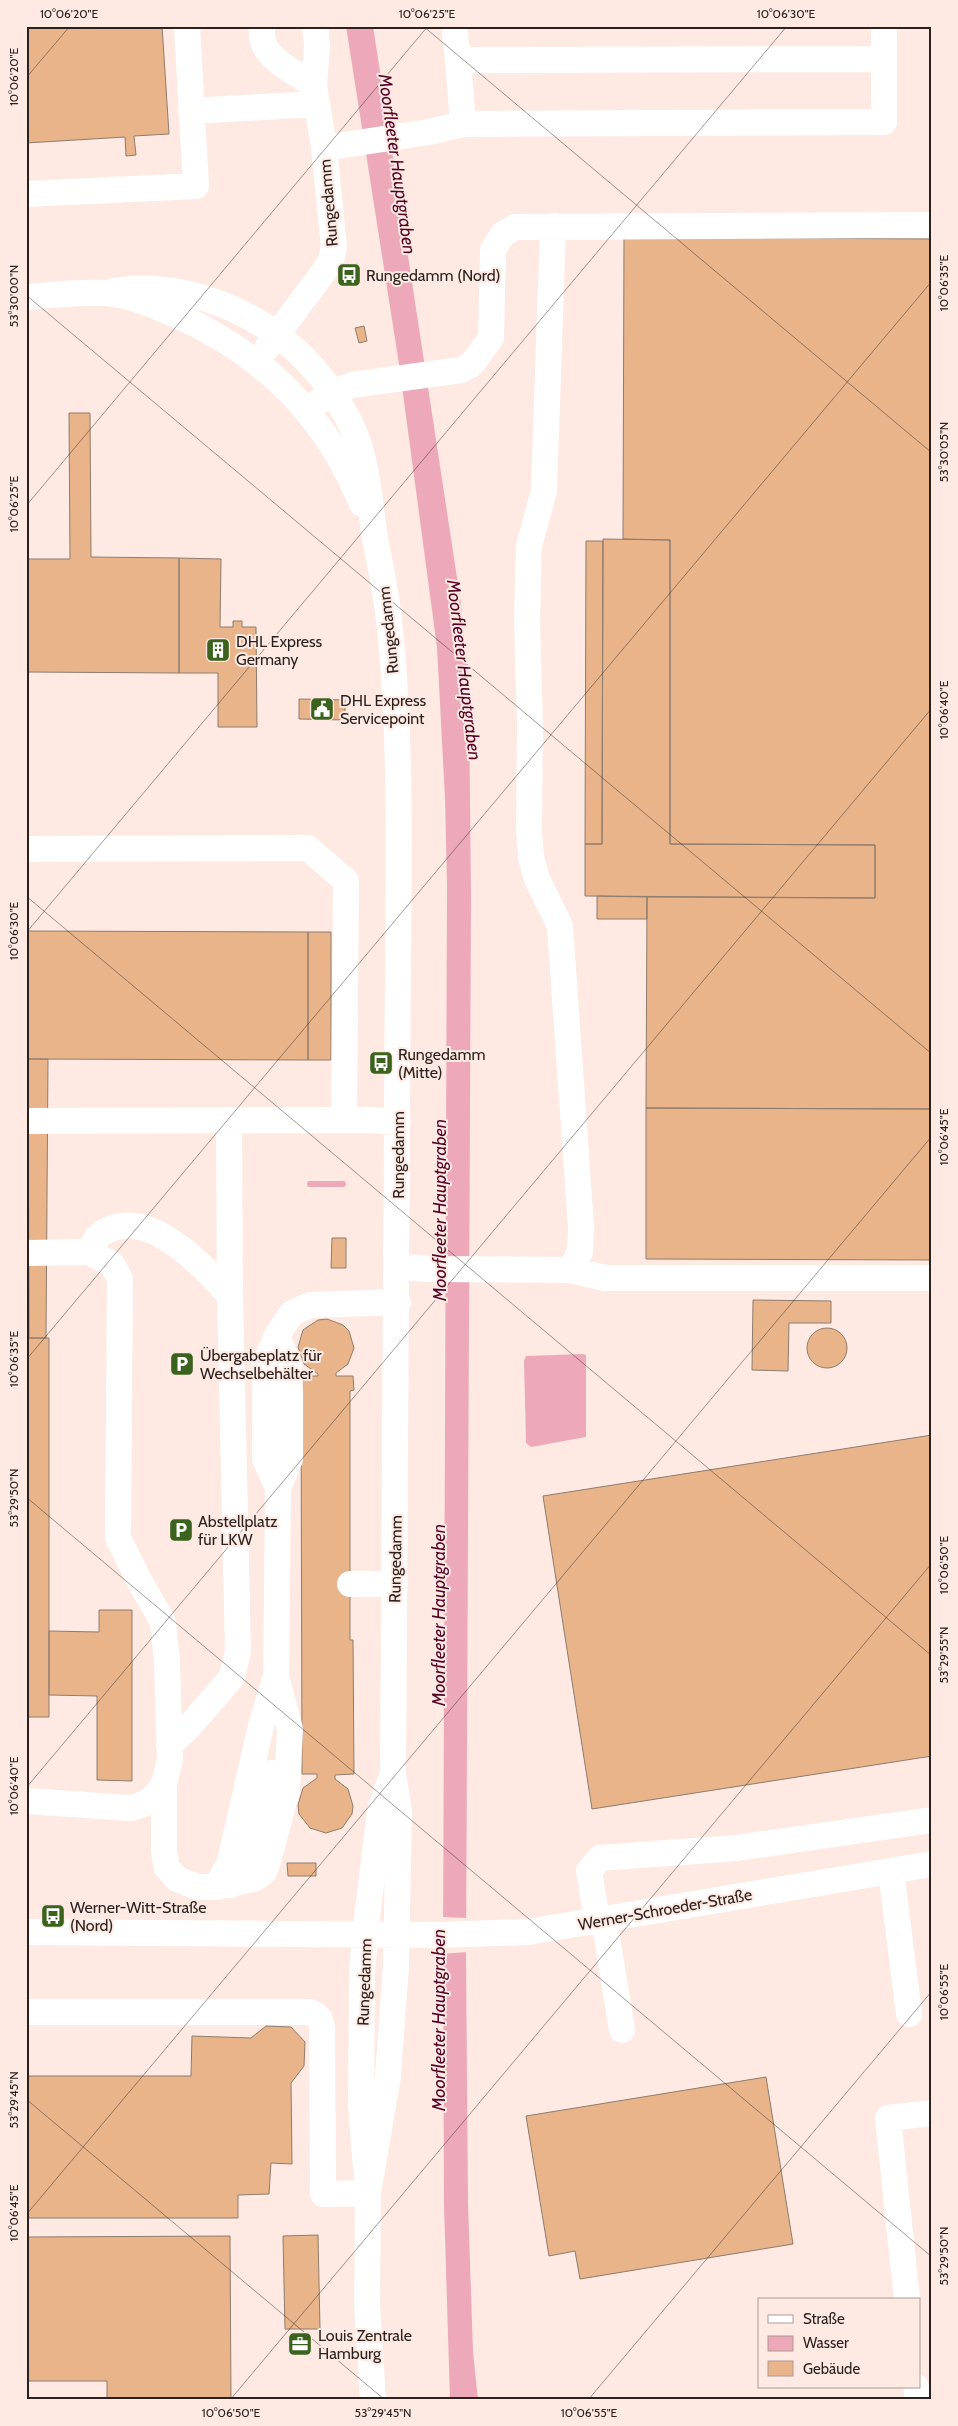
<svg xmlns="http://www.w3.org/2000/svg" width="958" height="2426" font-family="Cabin,sans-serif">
<rect width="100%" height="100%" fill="#feeae3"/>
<path fill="#eda9ba" d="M346,26h27l88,578 8,96 2,198 -5,1057 2,248 5,149 5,48h-28l-6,-195 -1,-250 4,-1070 -2,-87 -8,-151 -38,-283z
M582,1354l4,1v82l-55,10 -5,-4 -2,-82 2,-5z"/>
<path fill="#feeae3" d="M440,1917l28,1v34l-28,2z"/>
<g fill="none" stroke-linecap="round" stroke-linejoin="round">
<path stroke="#eda9ba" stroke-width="6" d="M440,1177h14
M310,1184h33"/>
</g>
<path fill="#e9b48a" stroke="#8e7c6e" d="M26,26h136l7,108 -35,2 2,19 -10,1 -1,-19 -99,6z
M624,237l308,2v870l-286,-1 1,-211 228,1v-53l-205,-1v-304l-47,-1z
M364,326l3,15 -8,2 -4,-15z
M69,413h21l1,144 88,1v115l-153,-1v-113h44z
M603,539l67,1v304l205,1v53l-290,-2v-52h17z
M586,541h17l-1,303h-17z
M179,558l42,1 -1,68h13v-6h9v6h14l1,100h-39v-54h-39z
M299,699l46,1v20l-46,-1z
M597,896l50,1v22h-50z
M26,931l282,1v128l-282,-1z
M308,932h23v128h-23z
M28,1059h20l-2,279h-17z
M646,1108l286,1v151l-286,-1z
M332,1238h14v30h-15z
M753,1300l78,1v22h-42l-1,48 -36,-1z
M327,1319l16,6 6,6 5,17 -6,16 -12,9v3h17l1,14 -4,1v249h3l1,134 -19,1v4l13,10 5,17 -1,8 -10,14 -16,5 -16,-5 -11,-14 -1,-9 5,-17 14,-10v-4h-15l-1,-398h17v-2l-14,-10 -6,-17 5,-17 15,-10z
M807 1348a20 20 0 1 1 40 0a20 20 0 1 1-40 0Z
M26,1338h23v379h-23z
M932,1435v321l-340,53 -49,-313z
M99,1610h33v171l-35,-1v-84l-48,-1v-64l50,1z
M287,1863h29v13h-28z
M266,2026l25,1 14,15 -1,24 -13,17 1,81 -21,-1 -2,31 -31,1v23h-212v-142h165l1,-40 59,2z
M766,2077l27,167 -213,35 -5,-28 -26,5 -23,-140z
M318,2235l2,94h-35l-2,-93z
M230,2236l1,164h-124v-19h-81v-144z"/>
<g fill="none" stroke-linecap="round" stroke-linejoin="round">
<path stroke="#fff" stroke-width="26" d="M263,26c-8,30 31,45 51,59
M454,26l4,34 426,-1
M458,60l5,64
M191,111l125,-7
M324,148l105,-16 34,-8 421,-2v-96
M26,194l170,-8 -9,-160
M553,226l-9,265 -15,55 -2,75 3,104 -1,105 2,27 6,22 23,47 21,301 -1,25 -10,18
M107,293c26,-7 55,-5 82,1 71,17 130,64 162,131 17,35 18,75 24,113 5,27 11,54 14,82 12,112 10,227 9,340 0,271 -2,542 -5,813l6,40 -3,152 -8,111 -20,117
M26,297c26,-2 54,-5 80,-4 25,2 50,13 72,23 87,39 147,99 184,188
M267,348l58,-78 6,-10 3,-13 -10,-99 -10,-63 3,-39 -2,-20
M307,409l26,-16 19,-8 109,-15 11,-6 19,-26 2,-88 10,-16 12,-7 417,-2
M26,849l282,-1 38,33 -2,239
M229,1120l1,176
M26,1121l343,-1 29,2
M89,1252c6,-14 11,-20 27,-25 40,-11 89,40 114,69l8,355 -6,26 -44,51 -19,17
M26,1253l63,-1 23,12 8,15 -2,259 22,44 23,40 4,39 3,99 -6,24v68l3,16 10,11 20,8h19l38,-8 10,-7 3,-7 20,-75 3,-61 -14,-53
M398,1267l32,2 140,1 35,8h327
M278,1488l-13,-29v-95l12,-29 15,-22 18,-8 88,-3
M350,1584h45
M276,1694l2,-206 12,-29v-66l-1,-28 -12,-30
M26,1801l105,7c17,-4 24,-10 33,-24
M891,1871l18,143
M218,1884l11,-20 5,-20 27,-118 15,-50
M231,1885l11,-9 11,-28 18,-75
M604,1919l18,111
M597,1920l-8,-49 11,-13 136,-10 196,-28
M26,1932l412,3 90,-3 404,-68
M26,2012h284c9,3 11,8 12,16l1,166 45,-1
M907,2300l-19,-182 44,-5
M916,2387l2,13
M373,2400l-6,-96 1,-111 -7,-88 1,-133 4,-46 14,-115 12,-35"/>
</g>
<path fill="none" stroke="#2b221f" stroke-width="1" stroke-opacity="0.45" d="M423,26l509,427M26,78l44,-52M26,295l906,759M26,506l402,-480M26,896l906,760M26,933l761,-907M26,1360l906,-1079M26,1497l906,760M26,1788l906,-1080M26,2099l359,301M26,2215l906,-1079M230,2400l702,-837M588,2400l344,-409"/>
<defs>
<symbol id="bus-square" viewBox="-11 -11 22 22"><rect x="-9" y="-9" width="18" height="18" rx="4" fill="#3b631e" stroke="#feeae3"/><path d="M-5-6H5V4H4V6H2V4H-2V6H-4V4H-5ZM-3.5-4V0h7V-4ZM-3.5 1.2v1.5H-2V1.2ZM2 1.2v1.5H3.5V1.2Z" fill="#fff"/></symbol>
<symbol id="building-square" viewBox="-11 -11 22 22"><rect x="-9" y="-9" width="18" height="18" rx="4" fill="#3b631e" stroke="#feeae3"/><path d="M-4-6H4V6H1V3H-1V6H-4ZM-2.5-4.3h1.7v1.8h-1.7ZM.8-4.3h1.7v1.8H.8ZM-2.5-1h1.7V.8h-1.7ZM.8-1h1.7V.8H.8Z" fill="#fff"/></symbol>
<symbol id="civic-square" viewBox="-11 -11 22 22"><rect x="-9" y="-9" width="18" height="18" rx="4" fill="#3b631e" stroke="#feeae3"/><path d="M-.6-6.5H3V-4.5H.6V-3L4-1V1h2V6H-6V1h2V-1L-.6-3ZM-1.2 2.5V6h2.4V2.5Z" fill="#fff"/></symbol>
<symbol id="parking-square" viewBox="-11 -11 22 22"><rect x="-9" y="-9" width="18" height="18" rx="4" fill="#3b631e" stroke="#feeae3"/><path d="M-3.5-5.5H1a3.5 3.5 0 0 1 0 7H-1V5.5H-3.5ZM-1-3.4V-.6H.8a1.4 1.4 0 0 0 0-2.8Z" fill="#fff"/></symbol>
<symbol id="office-square" viewBox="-11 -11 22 22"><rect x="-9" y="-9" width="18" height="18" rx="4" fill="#3b631e" stroke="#feeae3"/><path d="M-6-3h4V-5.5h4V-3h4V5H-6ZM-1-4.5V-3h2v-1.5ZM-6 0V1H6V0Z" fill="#fff"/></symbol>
</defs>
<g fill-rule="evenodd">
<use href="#bus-square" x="335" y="261" width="28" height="28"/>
<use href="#building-square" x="204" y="636" width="28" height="28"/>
<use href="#civic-square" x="308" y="695" width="28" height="28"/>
<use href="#bus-square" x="367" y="1049" width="28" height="28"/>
<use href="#parking-square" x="168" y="1350" width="28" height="28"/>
<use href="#parking-square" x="167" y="1516" width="28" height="28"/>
<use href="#bus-square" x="39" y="1902" width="28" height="28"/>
<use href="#office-square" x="286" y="2330" width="28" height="28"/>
</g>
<g text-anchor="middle" stroke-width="4" stroke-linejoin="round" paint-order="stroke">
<g font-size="16" fill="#2b221f" stroke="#feeae3">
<text transform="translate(328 203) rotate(-95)" y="6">Rungedamm</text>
<text transform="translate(388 630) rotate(-96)" y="6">Rungedamm</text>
<text transform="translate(398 1155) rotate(-90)" y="6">Rungedamm</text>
<text transform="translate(395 1559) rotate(-89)" y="6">Rungedamm</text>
<text transform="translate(665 1909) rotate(-10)" y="6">Werner-Schroeder-Straße</text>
<text transform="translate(364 1982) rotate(-88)" y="6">Rungedamm</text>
</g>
<g font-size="16" fill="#2b221f" stroke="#feeae3" text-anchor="start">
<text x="366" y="281">Rungedamm (Nord)</text>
<text x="236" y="647">DHL Express<tspan x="236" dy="18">Germany</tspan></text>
<text x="340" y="706">DHL Express<tspan x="340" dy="18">Servicepoint</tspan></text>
<text x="398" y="1060">Rungedamm<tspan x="398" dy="18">(Mitte)</tspan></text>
<text x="200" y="1361">Übergabeplatz für<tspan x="200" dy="18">Wechselbehälter</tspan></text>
<text x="198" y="1527">Abstellplatz<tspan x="198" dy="18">für LKW</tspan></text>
<text x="70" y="1913">Werner-Witt-Straße<tspan x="70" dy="18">(Nord)</tspan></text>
<text x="318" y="2341">Louis Zentrale<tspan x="318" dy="18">Hamburg</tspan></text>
</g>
<g font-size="18" font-style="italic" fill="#530225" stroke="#feeae3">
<text transform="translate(397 164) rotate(82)" y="6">Moorfleeter Hauptgraben</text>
<text transform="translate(464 670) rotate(83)" y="6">Moorfleeter Hauptgraben</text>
<text transform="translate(440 1210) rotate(-90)" y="6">Moorfleeter Hauptgraben</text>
<text transform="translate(439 1615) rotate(-90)" y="6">Moorfleeter Hauptgraben</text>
<text transform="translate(439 2020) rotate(-90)" y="6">Moorfleeter Hauptgraben</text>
</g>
</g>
<rect width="958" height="2426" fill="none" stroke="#feeae3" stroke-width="55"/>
<rect x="758" y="2298" width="162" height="90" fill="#feeae3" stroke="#aa9a95"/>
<rect x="768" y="2315" width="25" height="8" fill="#ffffff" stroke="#aa9a95"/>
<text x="803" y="2324" font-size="15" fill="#2b221f">Straße</text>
<rect x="768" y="2336" width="25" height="15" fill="#eda9ba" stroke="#aa9a95"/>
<text x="803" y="2348" font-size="15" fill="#2b221f">Wasser</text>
<rect x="768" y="2361" width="25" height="15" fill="#e9b48a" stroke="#aa9a95"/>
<text x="803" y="2374" font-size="15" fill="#2b221f">Gebäude</text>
<rect x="28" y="28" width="902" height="2370" fill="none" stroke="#2b221f" stroke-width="2"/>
<g font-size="12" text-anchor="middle" fill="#2b221f">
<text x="69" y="18">10°06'20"E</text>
<text x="427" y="18">10°06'25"E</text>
<text x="786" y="18">10°06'30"E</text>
<text transform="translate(14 77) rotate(-90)" y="4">10°06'20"E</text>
<text transform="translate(944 283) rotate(-90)" y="4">10°06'35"E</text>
<text transform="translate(14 296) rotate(-90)" y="4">53°30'00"N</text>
<text transform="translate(944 452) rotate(-90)" y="4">53°30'05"N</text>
<text transform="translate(14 504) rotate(-90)" y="4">10°06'25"E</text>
<text transform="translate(944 710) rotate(-90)" y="4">10°06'40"E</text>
<text transform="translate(14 931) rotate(-90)" y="4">10°06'30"E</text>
<text transform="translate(944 1137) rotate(-90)" y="4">10°06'45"E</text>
<text transform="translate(14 1359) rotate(-90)" y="4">10°06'35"E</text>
<text transform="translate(14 1498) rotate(-90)" y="4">53°29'50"N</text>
<text transform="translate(944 1565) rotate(-90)" y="4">10°06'50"E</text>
<text transform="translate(944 1655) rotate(-90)" y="4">53°29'55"N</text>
<text transform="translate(14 1786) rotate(-90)" y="4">10°06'40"E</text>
<text transform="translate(944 1992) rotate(-90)" y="4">10°06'55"E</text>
<text transform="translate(14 2100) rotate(-90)" y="4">53°29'45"N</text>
<text transform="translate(14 2213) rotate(-90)" y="4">10°06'45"E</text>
<text transform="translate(944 2256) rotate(-90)" y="4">53°29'50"N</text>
<text x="231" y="2417">10°06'50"E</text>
<text x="383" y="2417">53°29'45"N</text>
<text x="589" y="2417">10°06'55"E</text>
</g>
</svg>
